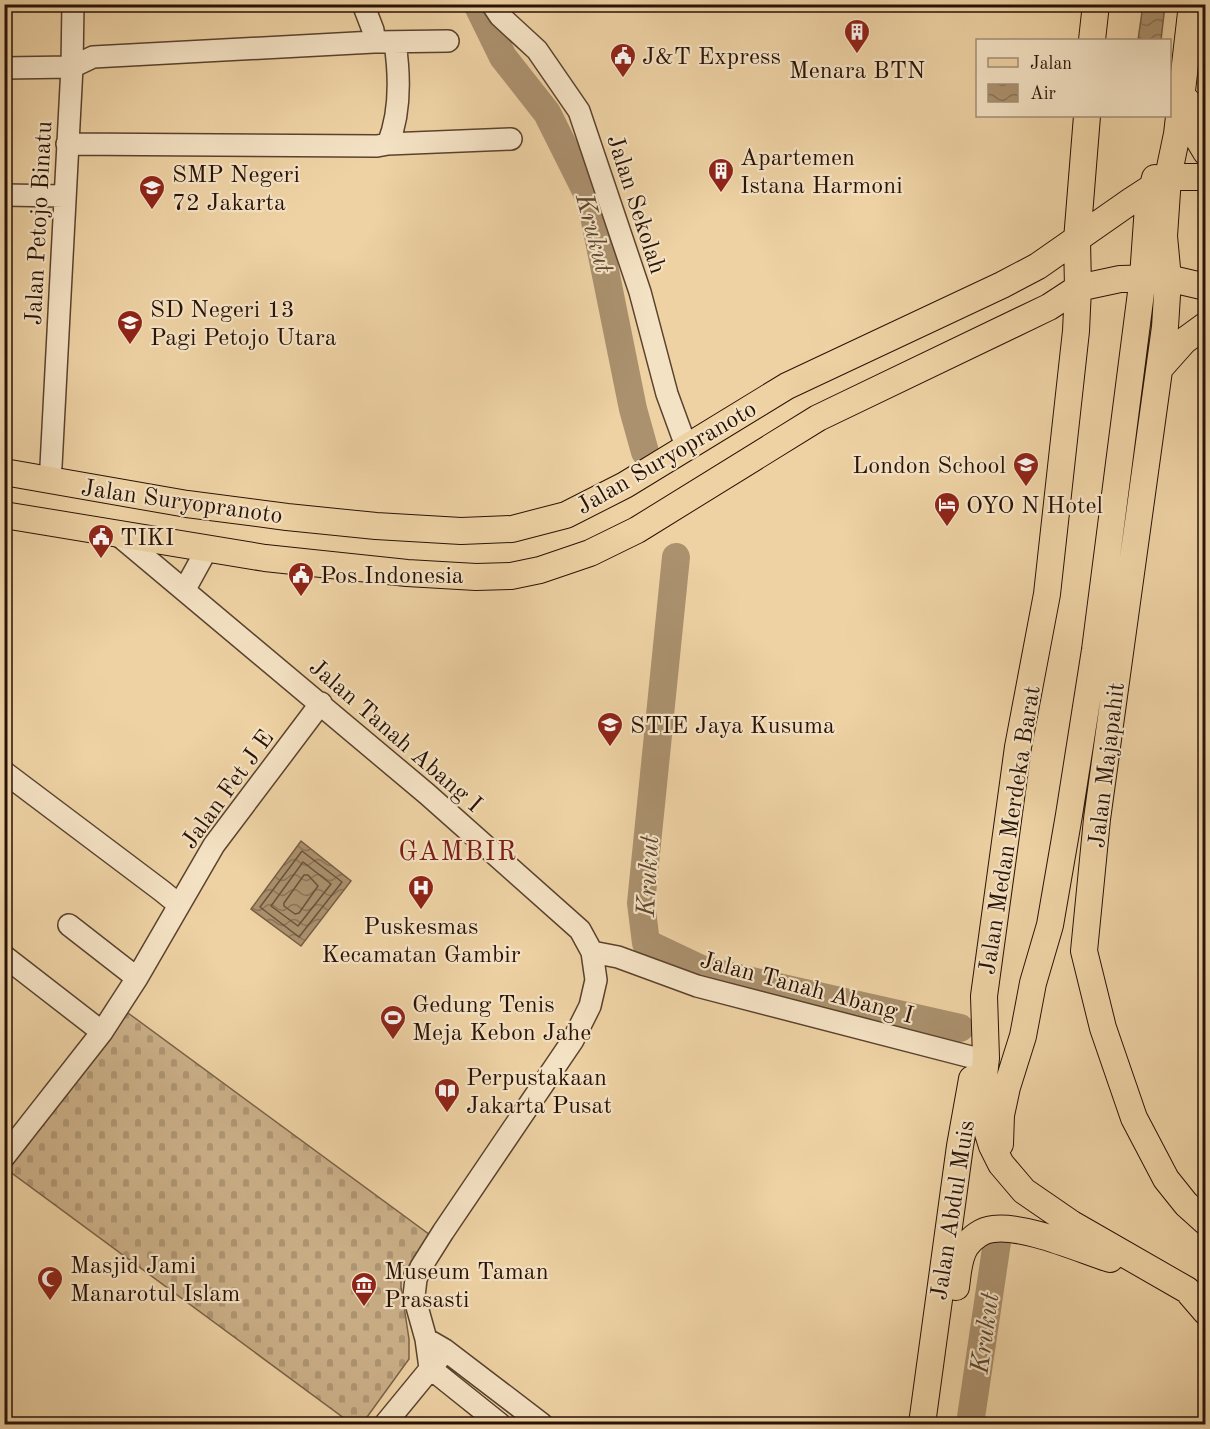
<svg xmlns="http://www.w3.org/2000/svg" width="1210" height="1429" font-family="'Old Standard TT',serif">
<defs>
<pattern id="cemetery-stones" width="16" height="16" patternUnits="userSpaceOnUse" patternTransform="scale(1.5)"><rect width="16" height="16" fill="#ccb189"/><path d="M2 7V4a2 2 0 0 1 4 0v3zM10 15v-3a2 2 0 0 1 4 0v3z" fill="#af9775"/></pattern>
<pattern id="water-waves" width="16" height="10" patternUnits="userSpaceOnUse" patternTransform="scale(1.5)"><rect width="16" height="10" fill="#ab916e"/><path d="M0 5q4-4 8 0t8 0" fill="none" stroke="#8b7558"/></pattern>
</defs>
<rect width="100%" height="100%" fill="#eed2a4"/>
<filter id="stains"><feTurbulence type="fractalNoise" baseFrequency=".00333" numOctaves="4"/><feColorMatrix values="0 0 0 0 .2 0 0 0 0 .09 0 0 0 0 .02 0 0 0 .5 -.17"/></filter>
<radialGradient id="worn" r=".72"><stop offset=".6" stop-color="#630" stop-opacity="0"/><stop offset="1" stop-color="#630" stop-opacity=".3"/></radialGradient>
<path fill="url(#cemetery-stones)" stroke="#7a6248" stroke-width="1.5" d="M128,1013l302,222 -29,42v10l8,52v20l-47,65h-10l-347,-256z"/>
<path fill="url(#water-waves)" stroke="#775e44" stroke-width="1.5" d="M1143,5h22l-4,35h-23z
M301,841l50,40 -50,65 -50,-37z"/>
<g fill="none" stroke-linecap="round" stroke-linejoin="round">
<path stroke="#6a523a" stroke-width="1.5" d="M302,851l40,31 -43,55 -39,-30z
M303,862l28,22 -33,42 -27,-20z
M304,875h4l10,11 -19,27 -4,1 -11,-8v-3z"/>
<path stroke="#ab916e" stroke-width="28" d="M477,4l26,53 44,56 44,88 42,208 12,43
M676,557l-35,346 5,40 57,27 257,58
M970,1424l27,-182"/>
<defs>
<path id="minor" d="M363,4l10,26 1,12
M492,4l8,12 37,34 42,61 61,181 27,102 19,52
M4,68l68,-1 21,-10 281,-15 74,-1
M67,144l310,2 11,-2c13,-32 12,-67 7,-101
M388,144l123,-5
M4,195l61,1
M48,481l3,-15 21,-399 1,-63
M117,534l310,260 153,136 12,22 4,28 -6,26 -17,34 -130,192 -22,35 -5,12 -2,17 12,43 4,29 70,56
M185,589l22,-40
M4,772l158,119 16,13v2
M69,925l68,53
M592,952l26,5 79,29 278,72
M4,956l98,76
M4,1157l98,-125 35,-54 77,-133 107,-142
M426,1339l19,11 97,74
M385,1424l55,-67"/>
<path id="major" d="M1192,4l-15,130 -9,43 -4,59 4,43 -3,48 -68,492 -13,132 19,77 31,90 32,61 20,25 20,18
M1092,40l4,-36
M1187,101l7,31 12,20
M1087,116l-10,124 1,48 -2,43 -29,263 -29,153 -34,249 2,62 -4,36 5,36 5,16 9,18 23,27 48,33 115,66 19,22
M1160,368l24,-27 22,-16
M4,472l183,32 100,13 89,9 85,5 51,-2 54,-14 59,-30 162,-99 215,-101 36,-19 93,-65 37,-24h38
M4,515l261,43 142,15 69,4 35,-1 29,-6 50,-17 47,-23 181,-112 231,-111 29,-19 42,-9 37,-1 19,2 30,7
M1000,1144l1,-29 6,-28 16,-51 10,-53 17,-58 19,-110 26,-165 48,-373 5,-71 7,-28
M956,1287c2,-13 2,-29 10,-41 6,-8 16,-16 27,-17 32,-4 86,20 117,30
M922,1424l38,-278 12,-67"/>
</defs>
<use href="#minor" stroke="#5a422e" stroke-width="24"/>
<use href="#major" stroke="#281206" stroke-width="28"/>
<use href="#minor" stroke="#f4e2c4" stroke-width="21"/>
<use href="#major" stroke="#eed2a4" stroke-width="26"/>
</g>
<defs>
<symbol id="building-pin" viewBox="-11 -11 22 30"><path d="M0 17L-7.5 6A9.5 9.5 0 1 1 7.5 6Z" fill="#8f2418" stroke="#f4e2c4"/><path d="M-4-6H4V6H1V3H-1V6H-4ZM-2.5-4.3h1.7v1.8h-1.7ZM.8-4.3h1.7v1.8H.8ZM-2.5-1h1.7V.8h-1.7ZM.8-1h1.7V.8H.8Z" fill="#fff"/></symbol>
<symbol id="civic-pin" viewBox="-11 -11 22 30"><path d="M0 17L-7.5 6A9.5 9.5 0 1 1 7.5 6Z" fill="#8f2418" stroke="#f4e2c4"/><path d="M-.6-6.5H3V-4.5H.6V-3L4-1V1h2V6H-6V1h2V-1L-.6-3ZM-1.2 2.5V6h2.4V2.5Z" fill="#fff"/></symbol>
<symbol id="school-pin" viewBox="-11 -11 22 30"><path d="M0 17L-7.5 6A9.5 9.5 0 1 1 7.5 6Z" fill="#8f2418" stroke="#f4e2c4"/><path d="M0-5L7-2L0 1L-7-2ZM-4 1L0 2.5L4 1V4Q0 6-4 4Z" fill="#fff"/></symbol>
<symbol id="university-pin" viewBox="-11 -11 22 30"><path d="M0 17L-7.5 6A9.5 9.5 0 1 1 7.5 6Z" fill="#8f2418" stroke="#f4e2c4"/><path d="M0-5L7-2L0 1L-7-2ZM-4 1L0 2.5L4 1V4Q0 6-4 4Z" fill="#fff"/></symbol>
<symbol id="hotel-pin" viewBox="-11 -11 22 30"><path d="M0 17L-7.5 6A9.5 9.5 0 1 1 7.5 6Z" fill="#8f2418" stroke="#f4e2c4"/><path d="M-6-4.5h1.5V1H6V5H4.5V3h-9V5H-6ZM-4 0a1.8 1.8 0 1 1 3.6 0ZM.5 0V-2.5h3Q6-2.5 6 0Z" fill="#fff"/></symbol>
<symbol id="hospital-pin" viewBox="-11 -11 22 30"><path d="M0 17L-7.5 6A9.5 9.5 0 1 1 7.5 6Z" fill="#8f2418" stroke="#f4e2c4"/><path d="M-5-5h3v3.5h4V-5h3V5h-3V1.5h-4V5h-3Z" fill="#fff"/></symbol>
<symbol id="stadium-pin" viewBox="-11 -11 22 30"><path d="M0 17L-7.5 6A9.5 9.5 0 1 1 7.5 6Z" fill="#8f2418" stroke="#f4e2c4"/><path d="M0-5a6.5 5 0 1 0 0 10a6.5 5 0 1 0 0-10ZM-3.5-1.8h7v3.6h-7Z" fill="#fff"/></symbol>
<symbol id="library-pin" viewBox="-11 -11 22 30"><path d="M0 17L-7.5 6A9.5 9.5 0 1 1 7.5 6Z" fill="#8f2418" stroke="#f4e2c4"/><path d="M-6-4Q-3-5.5-.7-3.5V5Q-3 3-6 4ZM6-4Q3-5.5 .7-3.5V5Q3 3 6 4Z" fill="#fff"/></symbol>
<symbol id="mosque-pin" viewBox="-11 -11 22 30"><path d="M0 17L-7.5 6A9.5 9.5 0 1 1 7.5 6Z" fill="#8f2418" stroke="#f4e2c4"/><path d="M3.5-4.9A6 6 0 1 0 3.5 4.9A5 5 0 1 1 3.5-4.9Z" fill="#fff"/></symbol>
<symbol id="museum-pin" viewBox="-11 -11 22 30"><path d="M0 17L-7.5 6A9.5 9.5 0 1 1 7.5 6Z" fill="#8f2418" stroke="#f4e2c4"/><path d="M0-6L6-3V-2H-6V-3ZM-5-1h2V3h-2ZM-1-1h2V3h-2ZM3-1h2V3H3ZM-6 4H6V6H-6Z" fill="#fff"/></symbol>
</defs>
<g fill-rule="evenodd">
<use href="#building-pin" x="842" y="17" width="30" height="40"/>
<use href="#civic-pin" x="608" y="41" width="30" height="40"/>
<use href="#building-pin" x="706" y="156" width="30" height="40"/>
<use href="#school-pin" x="137" y="173" width="30" height="40"/>
<use href="#school-pin" x="115" y="308" width="30" height="40"/>
<use href="#university-pin" x="1011" y="450" width="30" height="40"/>
<use href="#hotel-pin" x="932" y="490" width="30" height="40"/>
<use href="#civic-pin" x="86" y="522" width="30" height="40"/>
<use href="#civic-pin" x="286" y="560" width="30" height="40"/>
<use href="#university-pin" x="595" y="710" width="30" height="40"/>
<use href="#hospital-pin" x="406" y="873" width="30" height="40"/>
<use href="#stadium-pin" x="378" y="1003" width="30" height="40"/>
<use href="#library-pin" x="432" y="1076" width="30" height="40"/>
<use href="#mosque-pin" x="35" y="1264" width="30" height="40"/>
<use href="#museum-pin" x="349" y="1270" width="30" height="40"/>
</g>
<g text-anchor="middle" stroke-width="4.5" stroke-linejoin="round" paint-order="stroke">
<g font-size="24" fill="#281206" stroke="#f4e2c4" text-anchor="start">
<text x="642" y="64">J&amp;T Express</text>
<text x="857" y="78" text-anchor="middle">Menara BTN</text>
<text x="740" y="165">Apartemen<tspan x="740" dy="28">Istana Harmoni</tspan></text>
<text x="172" y="182">SMP Negeri<tspan x="172" dy="28">72 Jakarta</tspan></text>
<text x="150" y="317">SD Negeri 13<tspan x="150" dy="28">Pagi Petojo Utara</tspan></text>
<text x="1006" y="473" text-anchor="end">London School</text>
<text x="966" y="513">OYO N Hotel</text>
<text x="120" y="545">TIKI</text>
<text x="320" y="583">Pos Indonesia</text>
<text x="630" y="733">STIE Jaya Kusuma</text>
<text x="421" y="934" text-anchor="middle">Puskesmas<tspan x="421" dy="28">Kecamatan Gambir</tspan></text>
<text x="412" y="1012">Gedung Tenis<tspan x="412" dy="28">Meja Kebon Jahe</tspan></text>
<text x="466" y="1085">Perpustakaan<tspan x="466" dy="28">Jakarta Pusat</tspan></text>
<text x="70" y="1273">Masjid Jami<tspan x="70" dy="28">Manarotul Islam</tspan></text>
<text x="384" y="1279">Museum Taman<tspan x="384" dy="28">Prasasti</tspan></text>
</g>
<g font-size="24" fill="#281206" stroke="#f4e2c4">
<text transform="translate(637 204) rotate(72)" y="8">Jalan Sekolah</text>
<text transform="translate(38 223) rotate(-87)" y="8">Jalan Petojo Binatu</text>
<text transform="translate(666 457) rotate(-30)" y="8">Jalan Suryopranoto</text>
<text transform="translate(182 501) rotate(8)" y="8">Jalan Suryopranoto</text>
<text transform="translate(396 735) rotate(41)" y="8">Jalan Tanah Abang I</text>
<text transform="translate(1106 765) rotate(-83)" y="8">Jalan Majapahit</text>
<text transform="translate(227 789) rotate(-54)" y="8">Jalan Fet J E</text>
<text transform="translate(1009 830) rotate(-81)" y="8">Jalan Medan Merdeka Barat</text>
<text transform="translate(807 987) rotate(15)" y="8">Jalan Tanah Abang I</text>
<text transform="translate(952 1210) rotate(-81)" y="8">Jalan Abdul Muis</text>
</g>
<g font-size="26" font-style="italic" fill="#5c4530" stroke="#f4e2c4">
<text transform="translate(595 233) rotate(75)" y="9">Krukut</text>
<text transform="translate(647 876) rotate(-87)" y="9">Krukut</text>
<text transform="translate(984 1333) rotate(-82)" y="9">Krukut</text>
</g>
<g font-size="27" letter-spacing="1.5" fill="#7a1f14" stroke="#f4e2c4">
<text x="458" y="860">GAMBIR</text>
</g>
</g>
<rect width="1210" height="1429" fill="none" stroke="#eed2a4" stroke-width="24"/>
<rect x="6" y="6" width="1198" height="1417" fill="none" stroke="#281206" stroke-width="3"/>
<rect x="12" y="12" width="1186" height="1405" fill="none" stroke="#281206" stroke-width="1.5"/>
<rect x="976" y="39" width="195" height="78" fill="#f4e2c4" stroke="#a28f78" stroke-width="1.5"/>
<rect x="988" y="58" width="30" height="9" fill="#eed2a4" stroke="#a28f78" stroke-width="1.5"/>
<text x="1030" y="69" font-size="18" fill="#281206">Jalan</text>
<rect x="988" y="84" width="30" height="18" fill="url(#water-waves)" stroke="#a28f78" stroke-width="1.5"/>
<text x="1030" y="99" font-size="18" fill="#281206">Air</text>
<rect width="100%" height="100%" filter="url(#stains)"/>
<rect width="100%" height="100%" fill="url(#worn)"/>
</svg>
